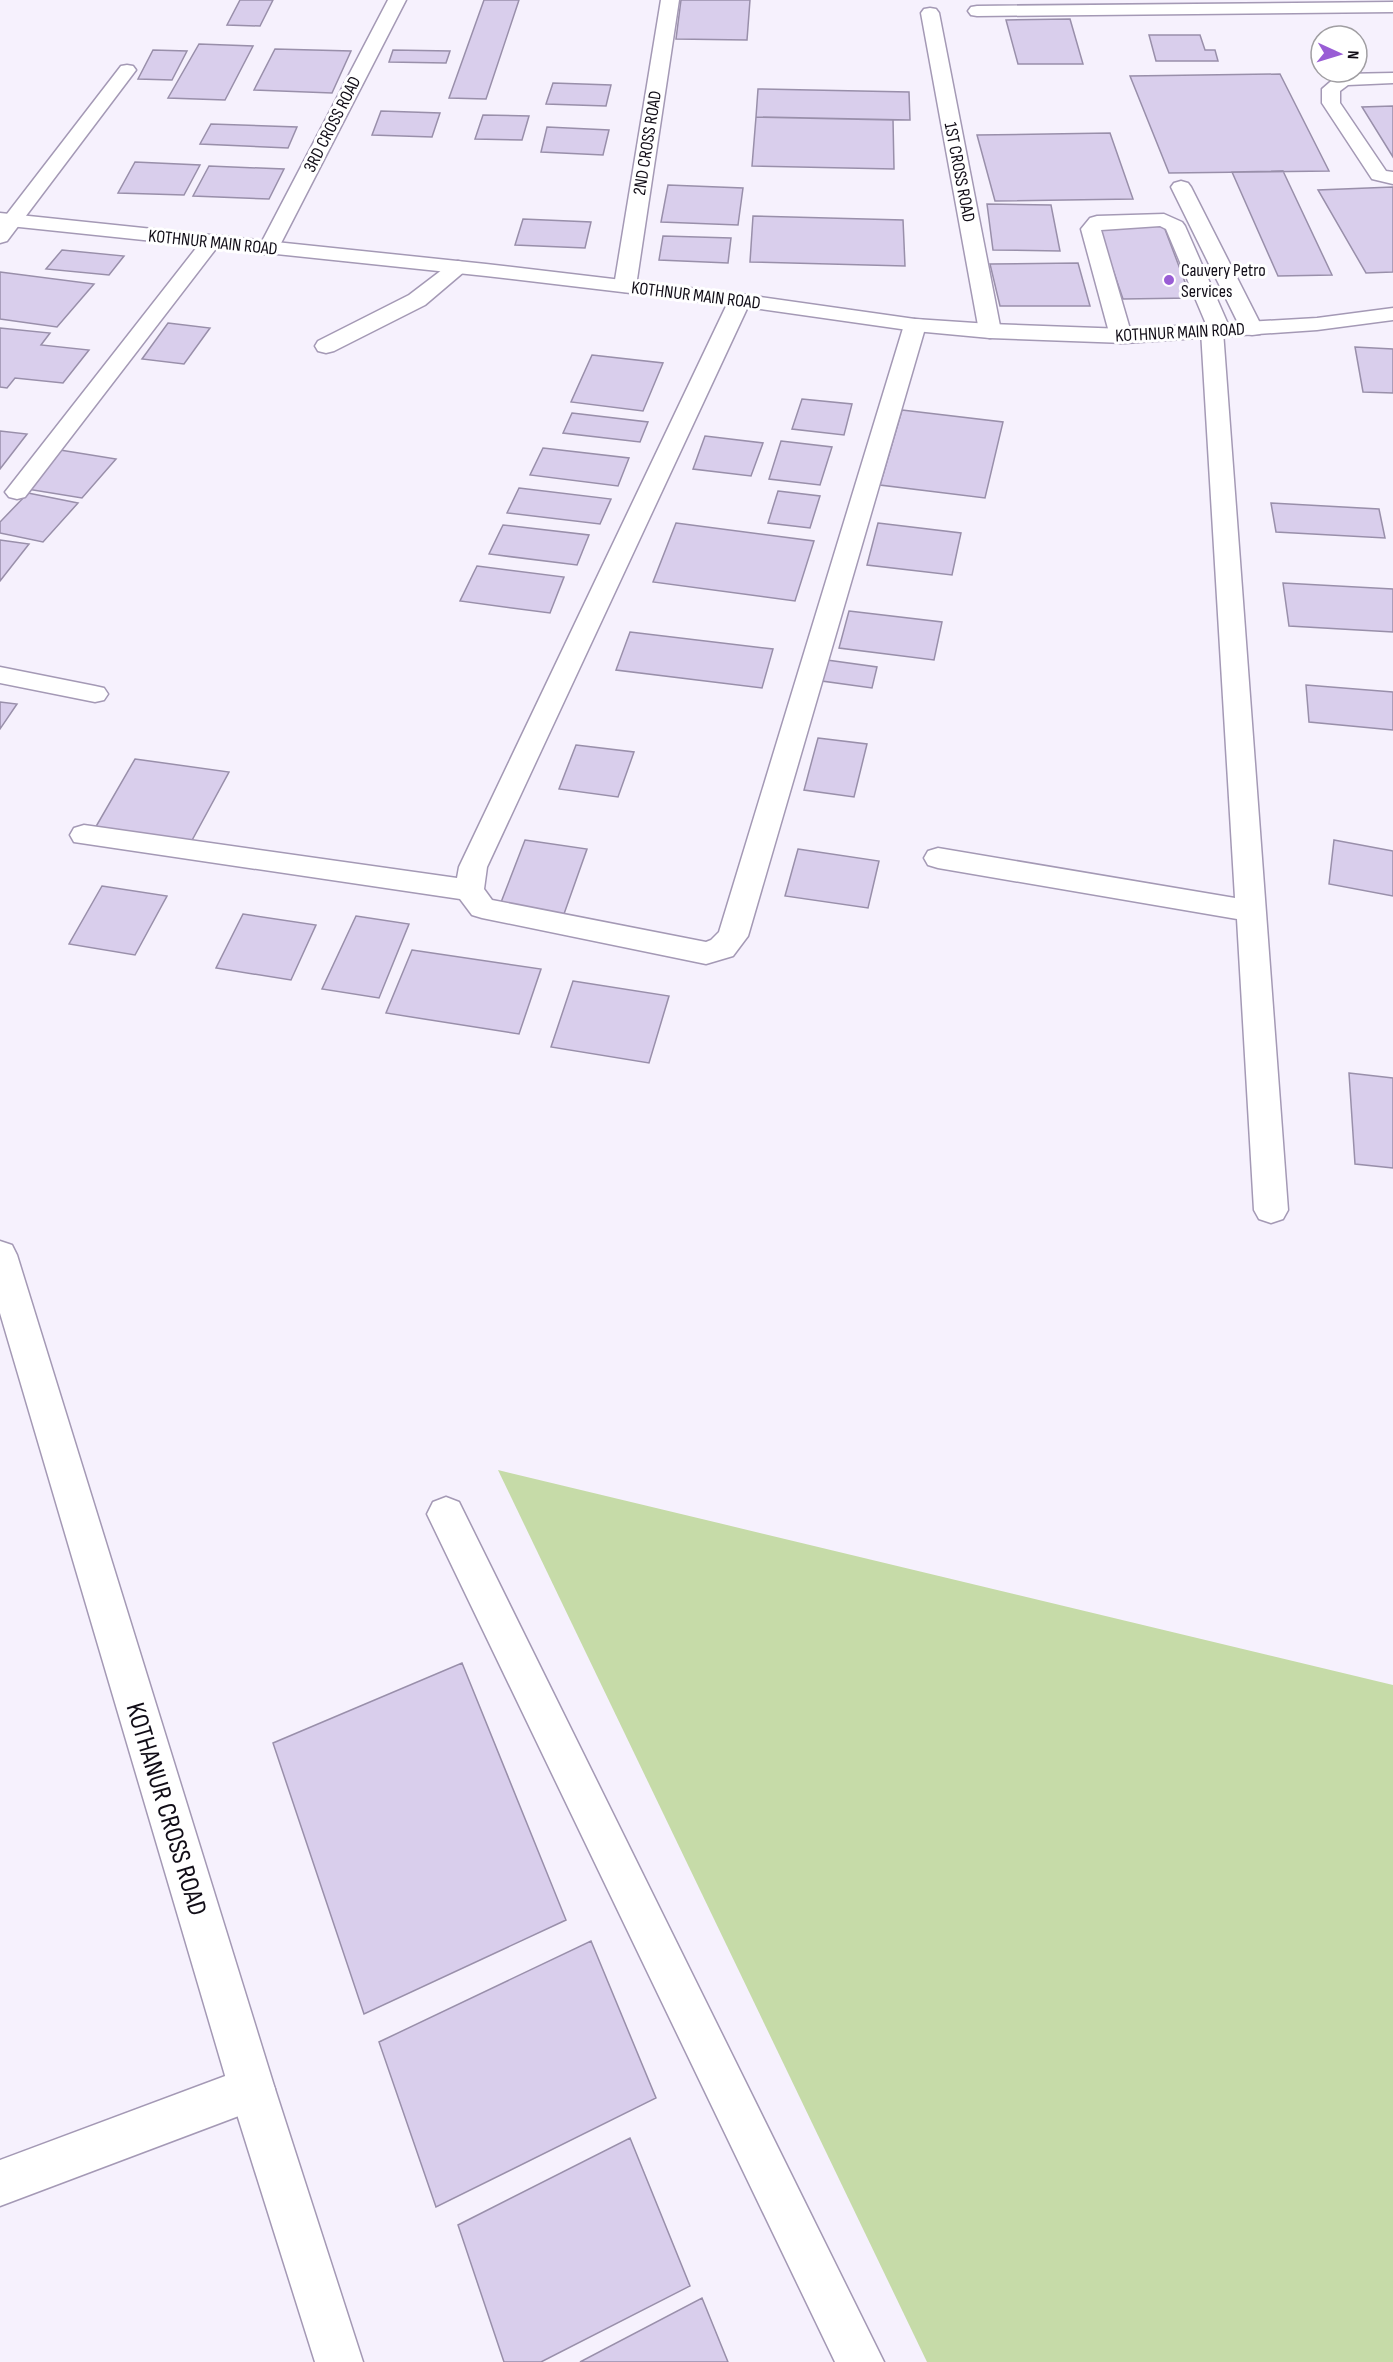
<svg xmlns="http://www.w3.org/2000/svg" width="1393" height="2362" font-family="'Sofia Sans Condensed',sans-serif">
<rect width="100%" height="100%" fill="#f6f1fd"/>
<path fill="#c6dba8" d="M498,1470l895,215v677h-466z"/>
<path fill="#d9ceec" stroke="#998faa" stroke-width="1.5" d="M240,0h33l-13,26 -33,-1z
M484,0h35l-33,99 -37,-1z
M681,0h69l-3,40 -71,-1z
M1070,19l13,45h-65l-12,-44z
M1149,35h51l5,15h10l3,11h-62z
M199,44l54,2 -28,54 -57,-2z
M275,49l76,2 -19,42 -78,-3z
M153,50l34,1 -15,29 -34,-1z
M393,50l57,1 -4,12 -57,-1z
M1280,74l49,97 -160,2 -39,-97z
M553,83l58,2 -5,21 -60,-2z
M758,89l151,3 1,28 -154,-3z
M1393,106v51l-31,-50z
M381,111l59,2 -8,24 -60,-2z
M483,115l46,1 -7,24 -47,-1z
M756,117l137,3 1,49 -142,-3z
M211,124l86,3 -9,21 -88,-4z
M547,127l62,3 -6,25 -62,-3z
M1110,133l23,66 -138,2 -18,-66z
M135,162l65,3 -16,30 -66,-2z
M209,166l75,3 -15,30 -76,-3z
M1283,171l49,104 -54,1 -46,-104z
M668,185l75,3 -5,37 -77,-3z
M1393,187v85l-27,1 -48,-83z
M987,204l64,1 9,46 -67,-1z
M753,216l150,4 2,46 -155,-4z
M523,219l68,3 -6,26 -70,-3z
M1163,224l28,74 -68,1 -25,-73z
M663,236l68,2 -3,25 -69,-3z
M62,250l62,6 -15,19 -63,-6z
M1078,263l12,43h-90l-10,-42z
M0,272l94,12 -37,43 -57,-8z
M168,323l42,5 -26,36 -42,-5z
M0,328l50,5 -9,12 48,5 -26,33 -48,-5 -8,10 -7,-1z
M1355,347l38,2v44l-30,-1z
M592,355l71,8 -20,48 -72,-9z
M802,399l50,5 -8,31 -52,-6z
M902,410l101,12 -18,76 -105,-13z
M572,413l76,9 -8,20 -77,-9z
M0,431l27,3 -27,35z
M705,436l58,7 -12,33 -58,-7z
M781,441l51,6 -12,38 -51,-6z
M543,448l86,10 -11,28 -88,-11z
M60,450l56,9 -34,39 -55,-9z
M519,488l92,11 -11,25 -93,-11z
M778,491l42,5 -10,32 -42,-5z
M28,493l50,10 -35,39 -43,-9v-11z
M1271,503l108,6 6,29 -109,-6z
M676,523l138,18 -19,60 -142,-19z
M878,523l83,10 -9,42 -85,-10z
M503,525l86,10 -12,30 -88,-11z
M0,540l29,4 -29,37z
M477,566l87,11 -14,36 -90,-12z
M1283,583l110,6v43l-104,-6z
M849,611l93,11 -8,38 -95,-12z
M630,632l143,17 -11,39 -146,-18z
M827,660l50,7 -5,21 -50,-7z
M1306,685l87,7v38l-84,-8z
M0,702l17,2 -17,25z
M818,738l49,6 -13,53 -50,-7z
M576,745l58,7 -16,45 -59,-8z
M135,759l94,13 -39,72 -96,-14z
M525,840l62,9 -23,65 -64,-9z
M1334,840l59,11v45l-64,-12z
M798,849l81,12 -11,47 -83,-12z
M102,886l65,10 -32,59 -66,-11z
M243,914l73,11 -25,55 -75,-12z
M356,916l53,8 -30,74 -57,-9z
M412,950l129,19 -22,65 -133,-21z
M573,981l96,15 -20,67 -98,-16z
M1349,1073l44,5v90l-38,-4z
M462,1663l104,257 -202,94 -91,-271z
M591,1941l65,157 -220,109 -57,-165z
M630,2138l60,148 -149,76h-37l-46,-137z
M702,2298l26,64h-148z"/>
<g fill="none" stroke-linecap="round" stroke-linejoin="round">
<defs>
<path id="lane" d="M1393,73v10l-45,2 -8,6v12l46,68 7,1v12l-21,-5 -50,-76v-14l15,-13 6,-2z
M1164,214l18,8 3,4 46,105 -3,5 -8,2 -8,-2 -3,-5 -43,-102 -6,-3 -59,4 31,106 -3,5 -8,2 -8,-2 -3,-5 -29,-107 9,-11 7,-2z
M458,261l7,2 3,4 -3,4 -40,34 -91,46 -8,2 -8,-2 -3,-5 3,-5 91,-46 42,-32z
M252,2066l16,7 7,16 -7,16 -268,101v-46z"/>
<path id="street" d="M388,0h18l-128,249 -3,4 -7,2 -7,-2 -3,-4z
M661,0h18l-43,286 -4,4 -7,2 -7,-2 -4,-4z
M1393,2v10l-416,4 -6,-1 -3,-4 3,-4 6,-1z
M930,8l6,1 3,4 62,318 -3,5 -8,2 -8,-2 -3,-5 -58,-318 3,-4z
M127,65l6,1 3,4 -3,4 -126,167 -7,2v-20l121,-157z
M1181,181l7,2 3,4 72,142 -3,5 -8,1 -8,-1 -3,-5 -70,-142 3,-4z
M211,236l7,2 3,4 -3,4 -193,251 -8,2 -8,-2 -4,-5 4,-5 195,-249z
M740,294l8,1 3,5 -264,567 -3,22 8,11 214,42 5,-2 8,-8 185,-607 3,-5 8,-1 8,1 3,5 -178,611 -15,20 -27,8 -224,-46 -10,-3 -12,-16 -386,-57 -4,-7 4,-7 10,-3 373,53 2,-11 270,-567 3,-5z
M1212,324l8,2 3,5 65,879 -5,9 -12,4 -12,-4 -5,-9 -17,-291 -299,-51 -10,-3 -4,-7 4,-7 10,-3 297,50 -34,-567 3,-5z
M0,667l95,19 9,2 4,6 -4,6 -9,2 -95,-19z
M446,1497l13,5 425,860h-49l-408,-848 6,-12z"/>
<path id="secondary" d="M0,213l486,51 254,30 175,25 75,5 135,5 192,-11 76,-10v12l-76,10 -192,13 -135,-5 -75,-7 -175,-25 -254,-30 -486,-51z
M0,1241l12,4 5,10 258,834 88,273h-48l-86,-273 -229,-776z"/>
</defs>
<use href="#lane" stroke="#a499b5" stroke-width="3"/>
<use href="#street" stroke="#a499b5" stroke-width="3"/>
<use href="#secondary" stroke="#a499b5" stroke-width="3"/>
<use href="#lane" fill="#fff" fill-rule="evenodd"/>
<use href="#street" fill="#fff" fill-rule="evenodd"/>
<use href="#secondary" fill="#fff" fill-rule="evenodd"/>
</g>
<circle fill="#995dd5" stroke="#fff" stroke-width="2" cx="1169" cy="280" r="6"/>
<g text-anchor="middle" stroke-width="6" stroke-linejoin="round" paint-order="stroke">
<g font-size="18" fill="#110d17" stroke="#fff">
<text transform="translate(332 124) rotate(-63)" y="6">3RD CROSS ROAD</text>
<text transform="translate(647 143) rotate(-81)" y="6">2ND CROSS ROAD</text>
<text transform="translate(960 172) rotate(79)" y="6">1ST CROSS ROAD</text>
<text transform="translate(213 242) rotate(6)" y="6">KOTHNUR MAIN ROAD</text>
<text transform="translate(696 295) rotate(7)" y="6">KOTHNUR MAIN ROAD</text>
<text transform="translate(1180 332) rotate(-3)" y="6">KOTHNUR MAIN ROAD</text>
</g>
<g font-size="18" fill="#110d17" stroke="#fff" text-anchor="start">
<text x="1181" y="276">Cauvery Petro<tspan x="1181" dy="21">Services</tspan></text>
</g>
<g font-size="27" fill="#110d17" stroke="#fff">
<text transform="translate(167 1809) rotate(73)" y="9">KOTHANUR CROSS ROAD</text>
</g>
</g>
<g transform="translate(1339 54) rotate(94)"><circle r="28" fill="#ffffff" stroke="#a09ea2" stroke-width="1.5"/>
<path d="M0-4.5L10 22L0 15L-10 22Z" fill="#995dd5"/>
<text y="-9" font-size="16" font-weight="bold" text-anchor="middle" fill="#110d17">N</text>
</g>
</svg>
